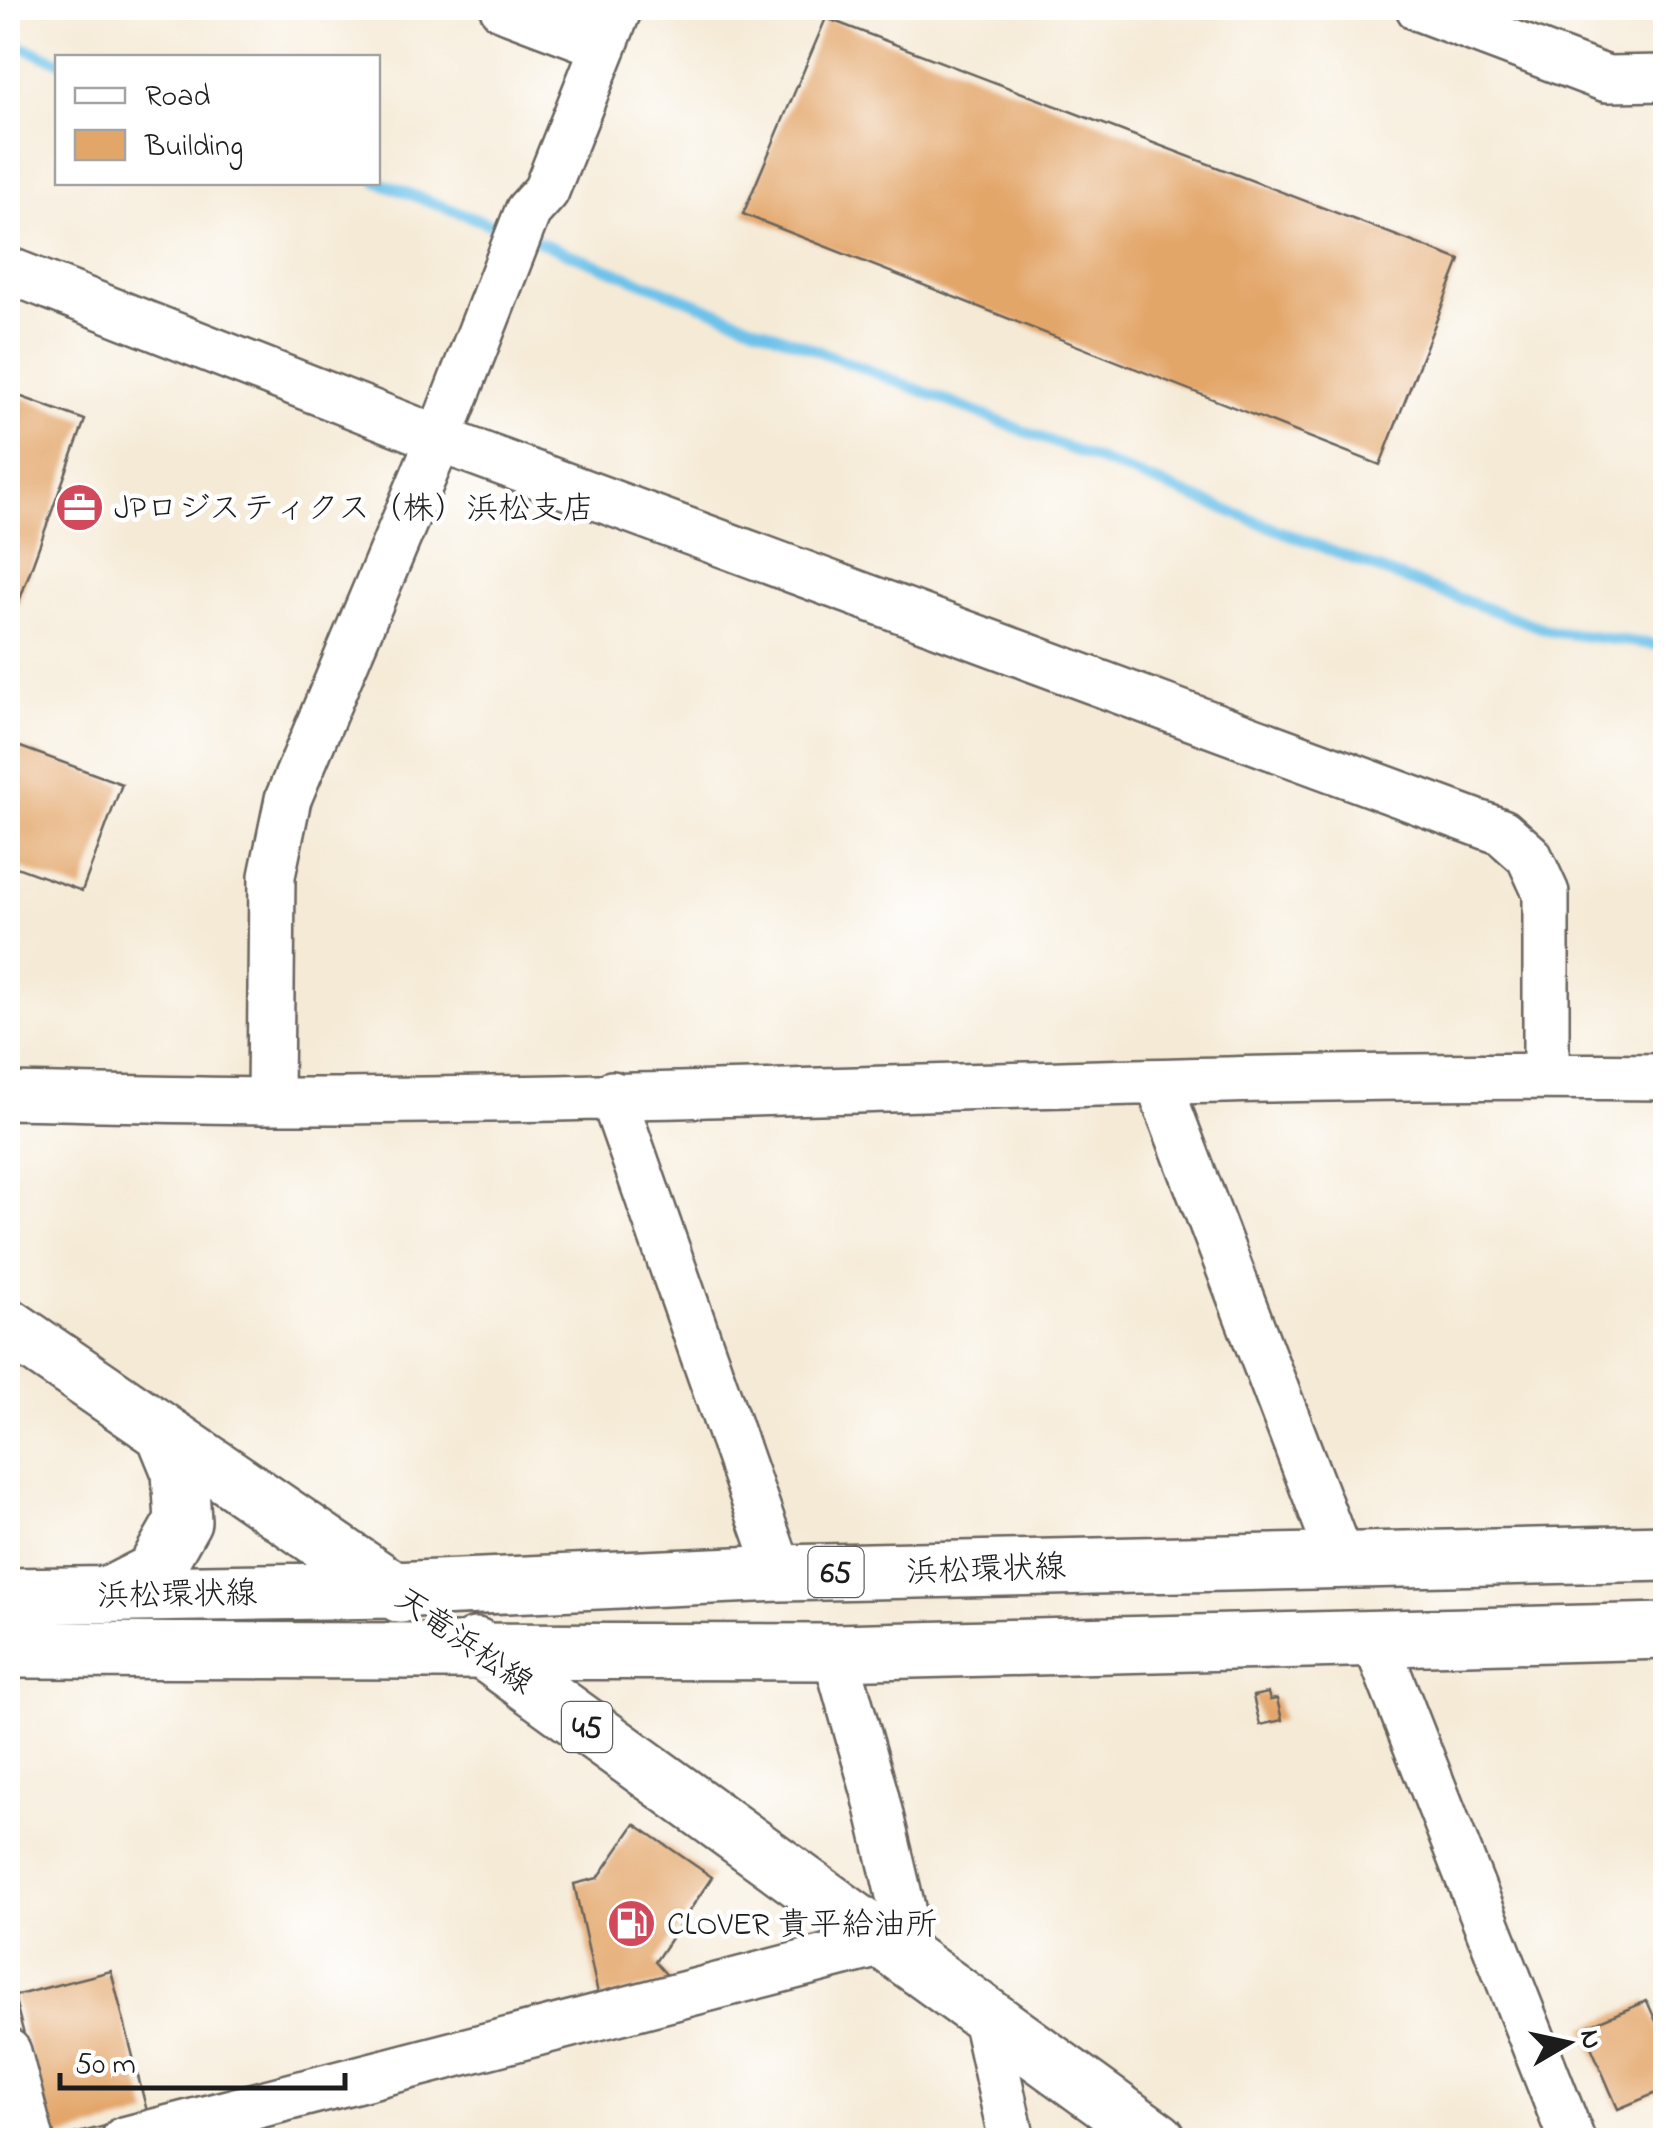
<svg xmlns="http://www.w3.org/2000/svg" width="1673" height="2148" font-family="'Indie Flower','Klee One',sans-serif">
<rect width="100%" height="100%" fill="#fff"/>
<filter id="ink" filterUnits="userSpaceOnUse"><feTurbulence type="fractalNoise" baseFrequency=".01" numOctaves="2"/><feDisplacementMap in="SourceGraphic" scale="20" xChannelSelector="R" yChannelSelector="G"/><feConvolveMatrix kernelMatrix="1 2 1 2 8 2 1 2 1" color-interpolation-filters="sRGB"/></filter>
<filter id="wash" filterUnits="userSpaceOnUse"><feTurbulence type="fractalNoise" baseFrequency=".0048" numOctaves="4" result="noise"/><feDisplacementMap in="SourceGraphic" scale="40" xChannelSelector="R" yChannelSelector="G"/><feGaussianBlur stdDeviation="2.25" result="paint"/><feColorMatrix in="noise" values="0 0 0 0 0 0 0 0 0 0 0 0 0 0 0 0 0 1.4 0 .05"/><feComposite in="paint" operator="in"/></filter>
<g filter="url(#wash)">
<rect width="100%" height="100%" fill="#f5ead6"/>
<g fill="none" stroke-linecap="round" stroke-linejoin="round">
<path stroke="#6ec2ea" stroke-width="11" d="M8,42l50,19
M378,182l133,50
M529,238l867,338 158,56 112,14"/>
</g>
<g id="blocks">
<path fill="#e3a669" d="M826,18l634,242 -80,205 -637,-251z
M8,392l77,28 -77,212z
M15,745l107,39 -40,107 -74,-27v-97z
M1268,1693l2,7 7,-1 5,21 -22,5 -7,-29z
M635,1824l77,53 -57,85 18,20 -74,16 -25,-114 24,-6z
M111,1971l37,144 -97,25 -37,-144z
M1647,2001l19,43v45l-48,20 -35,-81z"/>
</g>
</g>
<g filter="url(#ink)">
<use href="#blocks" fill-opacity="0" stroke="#68645d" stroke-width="2.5"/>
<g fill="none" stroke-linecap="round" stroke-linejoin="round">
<defs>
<path id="minor" d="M503,8l101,38
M1419,8l188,71 59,-1
M8,270l431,169 1063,393 27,24 17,37v182
M1158,1082l182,476
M612,1094l168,479
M8,1096c110,2 222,6 333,5 441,-3 883,-30 1325,-24
M270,1100l2,-224 16,-77 151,-360 89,-228 18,-20 73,-183
M1374,1638l198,502
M984,2014l28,126
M8,2052l23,88
M124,2140l759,-197 14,-13 5,-22 -27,-114 -40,-142"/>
<path id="major" d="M8,1326l393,269
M109,1595l45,-23 29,-51 -3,-49 -16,-39
M8,1596l384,-6 388,-17 886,-20
M476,1646l682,494
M8,1650l827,2 831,-21"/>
</defs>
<use href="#minor" stroke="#68645d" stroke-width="50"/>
<use href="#major" stroke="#68645d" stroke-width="60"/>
<use href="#minor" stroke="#fff" stroke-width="45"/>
<use href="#major" stroke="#fff" stroke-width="55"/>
</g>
</g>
<defs>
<symbol id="office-disc" viewBox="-11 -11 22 22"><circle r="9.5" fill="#d1495b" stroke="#fff"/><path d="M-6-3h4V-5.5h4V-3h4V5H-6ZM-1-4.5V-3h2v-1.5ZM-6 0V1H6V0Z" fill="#fff"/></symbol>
<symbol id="fuel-disc" viewBox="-11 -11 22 22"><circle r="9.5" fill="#d1495b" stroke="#fff"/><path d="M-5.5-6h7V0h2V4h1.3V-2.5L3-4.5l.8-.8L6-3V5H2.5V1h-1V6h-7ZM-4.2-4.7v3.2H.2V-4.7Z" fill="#fff"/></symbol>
</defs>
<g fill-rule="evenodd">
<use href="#office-disc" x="52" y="480" width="55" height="55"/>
<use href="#fuel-disc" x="604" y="1896" width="55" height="55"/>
</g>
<g text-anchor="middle" stroke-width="9" stroke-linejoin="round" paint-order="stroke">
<g fill="#fff" stroke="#606060" stroke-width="2.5">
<rect x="808.5" y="1547" width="55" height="50" rx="8"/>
<rect x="562" y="1702" width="50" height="50" rx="8"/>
</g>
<g font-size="30" font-weight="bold" fill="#1c1c1c">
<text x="836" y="1582">65</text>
<text x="587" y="1737">45</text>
</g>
<g font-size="32" fill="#1c1c1c" stroke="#fff" text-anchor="start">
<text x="114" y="518">JPロジスティクス（株）浜松支店</text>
<text x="667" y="1934">CLOVER 貴平給油所</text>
</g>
<g font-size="32" fill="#1c1c1c" stroke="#fff">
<text transform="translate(986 1568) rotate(-2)" y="11">浜松環状線</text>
<text transform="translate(177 1593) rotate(-1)" y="11">浜松環状線</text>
<text transform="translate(465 1640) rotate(35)" y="11">天竜浜松線</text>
</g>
</g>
<rect width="1673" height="2148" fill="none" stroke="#fff" stroke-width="40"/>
<rect x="55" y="55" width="325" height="130" fill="#ffffff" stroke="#a4a4a4" stroke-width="2.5"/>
<rect x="75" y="88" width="50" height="15" fill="#ffffff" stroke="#a4a4a4" stroke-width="2.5"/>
<text x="145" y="105" font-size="30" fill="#1c1c1c">Road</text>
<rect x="75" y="130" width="50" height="30" fill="#e3a669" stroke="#a4a4a4" stroke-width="2.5"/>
<text x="145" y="155" font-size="30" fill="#1c1c1c">Building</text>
<g transform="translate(1568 2043) rotate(81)" stroke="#ffffff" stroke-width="8" paint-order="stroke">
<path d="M0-8L18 38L0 25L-18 38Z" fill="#1c1c1c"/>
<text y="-15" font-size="28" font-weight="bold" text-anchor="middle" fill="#1c1c1c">N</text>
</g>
<path d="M60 2073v15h285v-15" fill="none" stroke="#1c1c1c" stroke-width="5"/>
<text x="75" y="2073" font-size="30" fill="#1c1c1c" stroke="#ffffff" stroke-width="8" paint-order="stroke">50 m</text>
</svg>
